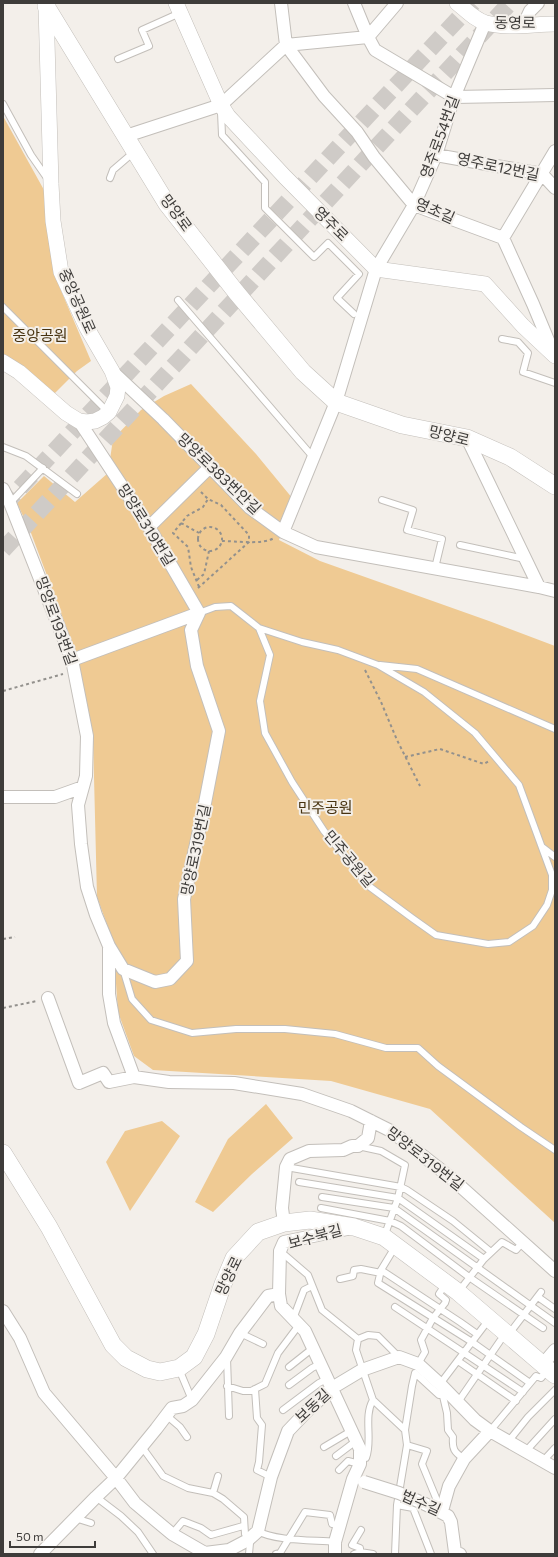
<svg xmlns="http://www.w3.org/2000/svg" width="558" height="1557" font-family="Commissioner,'Noto Sans KR',sans-serif">
<rect width="100%" height="100%" fill="#f3efea"/>
<path fill="#efca93" d="M3,116l41,74 10,84 37,87 -14,10 -24,24 -50,-38z
M191,384l65,70 37,45 -14,41 41,21 169,60 66,25v577l-125,-114 -99,-28 -178,-11 -19,-14 -16,-44 -5,-71 -16,-44 -4,-160 -17,-84 -45,-120 -14,-30 27,-27 31,26 33,-29 5,-34 28,-29 23,-14z
M266,1104l27,34 -41,36 -39,38 -18,-10 33,-63z
M162,1121l18,15 -50,75 -24,-49 19,-31z"/>
<g fill="none" stroke-linecap="round" stroke-linejoin="round">
<path stroke="#cfcbc7" stroke-width="17" stroke-dasharray="17 8" stroke-linecap="butt" d="M3,506l470,-503
M3,550l507,-547"/>
<defs>
<path id="service" d="M118,59l31,-13 -7,-16 38,-17
M3,104l28,51 16,23
M221,112l1,23 43,47v26l49,49 14,-14 31,31 -22,24 17,16
M110,178l3,-8 21,-18
M178,300l135,157
M3,307l105,105
M502,339l16,3 10,11 -5,19 32,11
M3,447l23,9 51,38
M382,500l31,10 -6,20 35,9 -7,29
M10,503l33,-35
M460,545l65,14
M199,613l16,-6 16,-1 28,22 11,27 -10,46 5,32 27,49 32,49 46,56 42,31 24,17 52,9 21,-2 24,-16 14,-21 5,-15v-15l-33,-90 -44,-52 -51,-41 -46,-27 -40,-15 -36,-8 -43,-14
M380,665l37,4 138,60
M542,847l13,10
M123,969l9,30 19,21 41,13 44,-4h49l50,5 51,14h32l20,18 83,61 34,23
M358,1146l23,5 24,14 -7,33 -14,39
M286,1167l115,20 6,3 46,31 38,31
M299,1182l99,16 86,61
M322,1197l72,11 161,115
M321,1208l69,13 11,5 68,51 74,51
M395,1247l-14,23 -3,13 94,59 58,41
M280,1251l28,24 14,35 36,29
M381,1270l79,52 17,12
M340,1279l13,-3 1,-6 7,-1 20,4
M459,1291l25,-32 18,-17 14,8 6,-7
M538,1297l17,12
M395,1307l128,85
M293,1319l11,-29 8,-4
M240,1333l23,11
M509,1334l32,-42
M227,1358l2,58
M458,1361l58,40
M418,1364l7,-12 -4,-12 12,-22 12,-15 1,-3 -7,-6 6,-9
M289,1367l24,-19
M179,1369l13,31
M440,1384l44,-58
M289,1385l23,-17 8,-4
M227,1386l16,5h8l14,-7 13,-31 21,-28
M255,1389l2,29 5,7 -3,37 -2,8 14,7
M442,1392l5,21 1,17 5,7c-1,12 1,15 11,22
M458,1402l42,-61
M283,1410l36,-27 8,-4
M166,1415l14,12 7,10
M405,1430l7,-44 3,-13 24,22h3
M490,1431l46,-55 5,2 7,-8
M508,1442l20,-25 27,-27
M407,1445l20,6 -5,13 19,46
M142,1447l21,29 25,12 25,5 10,6 21,18 1,17 4,5
M324,1447l27,-16
M526,1451l29,-32
M336,1456l20,-15
M360,1458h6c7,-18 -3,-41 7,-58
M543,1461l12,-13
M339,1470l9,-9 12,3
M213,1493l5,-17
M96,1497l25,19 17,16 15,22
M397,1505l16,3 18,46
M75,1518l16,5
M258,1531c16,10 57,9 77,11
M172,1534l11,-13 18,7 10,7 32,-9
M248,1540l2,3 -1,11
M360,1552l13,2
M276,1554l4,-1 25,-41 25,3 2,9 7,1
M354,1554l6,-2v-4l-8,-3 9,-15
M395,1554l2,-49 10,-60 -2,-15 -32,-30 -17,-50 2,-11 10,-4 10,1 21,21"/>
<path id="minor" d="M281,3l5,42 38,51 33,36 17,25 40,48 89,33 30,66 20,48
M354,3l14,34 7,13 79,47 101,-2
M523,26l7,-15 8,-8
M126,136l95,-31 65,-60 82,-8 29,-34
M436,155l106,19 13,14
M503,238l52,-87
M113,372l50,47 87,89 33,24 33,15 223,40 16,4
M467,438l72,149
M3,489l7,14 62,157 15,76 -1,40 -8,29 3,39 6,43 9,28 13,31 14,23 32,13 15,-3 17,-18 -3,-62 21,-96 14,-72 -22,-65 -6,-36 8,-17 -50,-86 -70,-106
M149,527l61,-60
M283,532l53,-130 40,-133 38,-64 22,-50 18,-58 31,-74
M72,660l127,-47
M3,797h52l28,-10
M109,946v48l5,29 20,54 35,5 65,1 68,11 49,17 40,20 59,46 105,94
M48,998l31,85 24,-10 6,9 25,-5
M284,1223l-2,-15 4,-41 4,-8 19,-8 34,-1 9,-4h6l10,-8 3,-17
M3,1311l17,27 24,55 72,85 19,25 37,31 33,19 24,-3 19,-10 10,-9 13,-54 17,-46 20,-21 24,-22 30,-18 37,-13 19,7 22,20 35,36 15,11 65,37
M543,1364l12,-14
M425,1504l23,12 3,6 4,30 5,2
M442,1511l7,-25 15,-27 26,-28
M40,1554l56,-57 20,-19 40,-49 16,-21 11,-2 9,-6 34,-43 14,-24 28,-37 11,-2
M335,1554v-12l18,-63 7,-15v-15l-55,-118 -24,-25 -2,-12 1,-43 4,-9 63,-13"/>
<path id="tertiary" d="M176,3l45,102 7,11 57,61 91,92 109,15 38,42 32,30
M457,3c9,7 18,17 29,20 22,6 47,1 69,1
M3,362l16,10 47,41 13,8 8,1 8,-1 8,-4 6,-5 8,-16 1,-9 -6,-16 -25,-43 -26,-56 -8,-51 -2,-37 -5,-178"/>
<path id="secondary" d="M47,3l-1,3 121,198 69,88 67,80 33,30 66,23 65,13 43,19 45,29
M3,1153l46,74 64,118 13,13 21,11 13,3 19,-4 15,-11 12,-23 17,-50 11,-26 24,-26 26,-9 26,-3 44,7 30,10 74,55 97,83"/>
</defs>
<use href="#service" stroke="#c3bfba" stroke-width="8"/>
<use href="#minor" stroke="#c3bfba" stroke-width="14"/>
<use href="#tertiary" stroke="#c3bfba" stroke-width="16"/>
<use href="#secondary" stroke="#c3bfba" stroke-width="18"/>
<path stroke="#93918d" stroke-width="2" stroke-dasharray="3 3" stroke-linecap="butt" d="M181,523l18,10
M198 539a12 12 0 1 1 24 0a12 12 0 1 1-24 0Z
M222,541c13,0 41,4 52,-3
M197,580l7,-6 5,-23
M199,587l-8,-20 -3,-20 -15,-14 14,-17 16,-9 5,-8
M198,588l51,-46v-7l-28,-30 -13,-6 -8,-8
M365,670l16,32 16,38 23,46
M3,691l60,-17
M405,757l35,-8 44,15 5,-3
M3,939l12,-2
M3,1008l34,-7"/>
<use href="#service" stroke="#fff" stroke-width="6"/>
<use href="#minor" stroke="#fff" stroke-width="12"/>
<use href="#tertiary" stroke="#fff" stroke-width="15"/>
<use href="#secondary" stroke="#fff" stroke-width="17"/>
<defs>
<path id="minor-bridge" d="M364,1482l35,11 26,11"/>
</defs>
<use href="#minor-bridge" stroke="#c3bfba" stroke-width="14" stroke-linecap="butt"/>
<use href="#minor-bridge" stroke="#fff" stroke-width="12"/>
</g>
<g text-anchor="middle" stroke-width="4" stroke-linejoin="round" paint-order="stroke">
<g font-size="15" fill="#3e3c3a" stroke="#f3efea">
<text transform="translate(515 23) rotate(1)" y="5">동영로</text>
<text transform="translate(440 137) rotate(-70)" y="5">영주로54번길</text>
<text transform="translate(498 167) rotate(12)" y="5">영주로12번길</text>
<text transform="translate(435 211) rotate(24)" y="5">영초길</text>
<text transform="translate(176 213) rotate(54)" y="5">망양로</text>
<text transform="translate(331 224) rotate(45)" y="5">영주로</text>
<text transform="translate(77 301) rotate(66)" y="5">중앙공원로</text>
<text transform="translate(449 436) rotate(14)" y="5">망양로</text>
<text transform="translate(219 474) rotate(44)" y="5">망양로383번안길</text>
<text transform="translate(146 525) rotate(58)" y="5">망양로319번길</text>
<text transform="translate(56 621) rotate(70)" y="5">망양로193번길</text>
<text transform="translate(196 850) rotate(-78)" y="5">망양로319번길</text>
<text transform="translate(349 859) rotate(50)" y="5">민주공원길</text>
<text transform="translate(425 1159) rotate(38)" y="5">망양로319번길</text>
<text transform="translate(315 1237) rotate(-15)" y="5">보수북길</text>
<text transform="translate(229 1276) rotate(-64)" y="5">망양로</text>
<text transform="translate(313 1406) rotate(-43)" y="5">보동길</text>
<text transform="translate(421 1503) rotate(24)" y="5">법수길</text>
</g>
<g font-size="15" fill="#47320f" stroke="#f3efea">
<text x="40" y="341">중앙공원</text>
<text x="325" y="813">민주공원</text>
</g>
</g>
<rect width="558" height="1557" fill="none" stroke="#3e3c3a" stroke-width="8"/>
<path d="M10 1541v6h85v-6" fill="none" stroke="#3e3c3a" stroke-width="2"/>
<text x="16" y="1541" font-size="12" fill="#3e3c3a" stroke="#f3efea" stroke-width="3" paint-order="stroke">50 m</text>
</svg>
